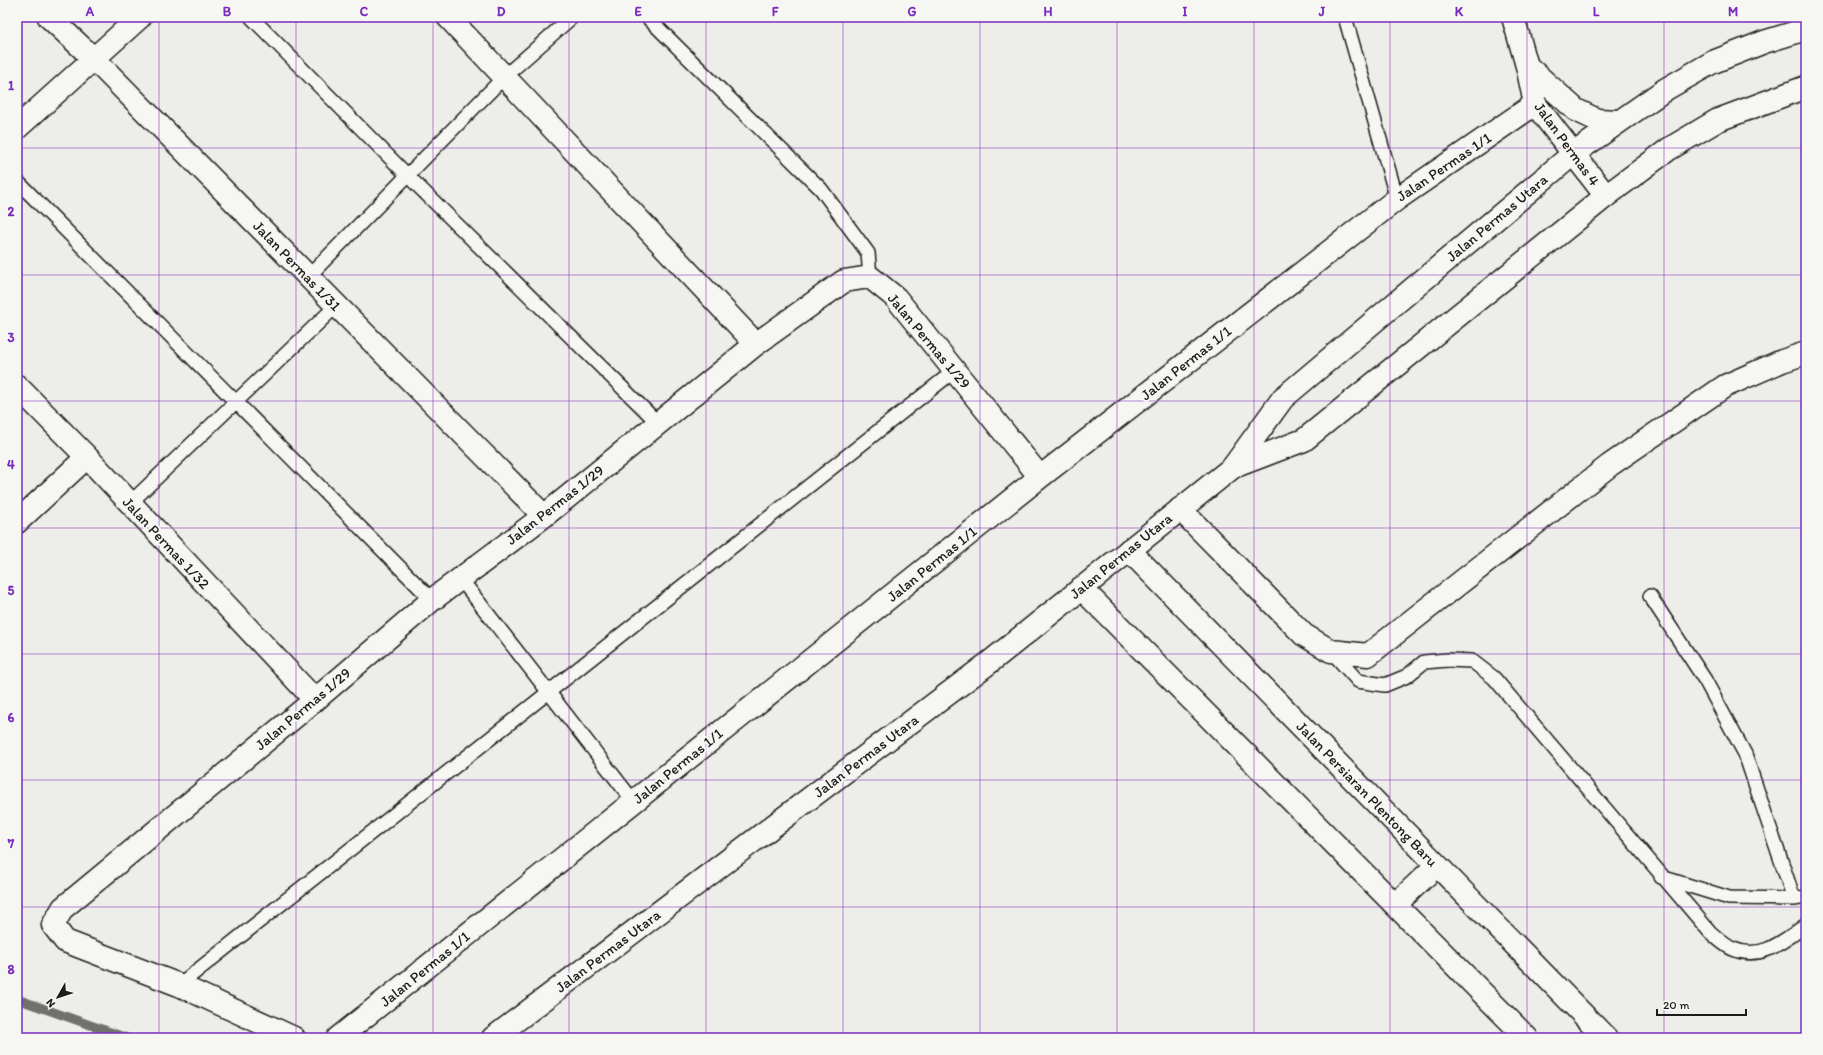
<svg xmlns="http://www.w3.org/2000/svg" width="1823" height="1055" font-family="Itim,sans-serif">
<rect width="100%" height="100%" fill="#edede9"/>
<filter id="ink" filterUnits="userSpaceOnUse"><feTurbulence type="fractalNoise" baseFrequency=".025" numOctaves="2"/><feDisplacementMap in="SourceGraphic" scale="8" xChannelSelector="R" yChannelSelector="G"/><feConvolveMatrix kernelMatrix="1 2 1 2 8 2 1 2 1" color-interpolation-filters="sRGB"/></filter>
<g filter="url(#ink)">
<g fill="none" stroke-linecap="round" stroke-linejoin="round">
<path stroke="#6f6f6d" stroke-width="9" d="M17,999l110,39"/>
<defs>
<path id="lane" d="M251,17l156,158 251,248
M647,17l174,172 47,64 2,24
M1345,17l52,182
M17,181l415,419
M309,276l196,-200 67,-59
M129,504l207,-198
M460,578l174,224
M1650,596l55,84 40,74 49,145
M1331,651l27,30 27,4 22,-9 17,-14 23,-2 25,1 22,17 216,254c7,6 15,14 23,17 29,12 50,-8 73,-24
M1661,877l68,21 65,1 12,-2
M179,985l775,-614"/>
<path id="street" d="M49,17l44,41 451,458
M448,17l308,327
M17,128l123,-111
M17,386l70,71 228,243
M1180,509l124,126 27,16 37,4 242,-190 115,-79 57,-25 24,-8
M17,522l70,-65
M1129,550l477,488
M1081,588l446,450
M1396,904l41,-39
M294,1038l-115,-53 -114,-44 -12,-16 10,-17 252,-208 117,-100 112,-84 212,-172 88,-63 26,-4 26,21 144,179
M338,1038l702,-561 357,-278 138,-95"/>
<path id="secondary" d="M1513,17l14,49 8,38 71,92
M1527,66l49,44 21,10 21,1"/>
<path id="primary" d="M1233,467l71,-27 302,-244 63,-47 49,-29 88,-33
M493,1038l497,-376 243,-195 50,-69 290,-244 93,-65 47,-27 51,-20 42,-13"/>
</defs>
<use href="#lane" stroke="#1c1c1c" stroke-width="16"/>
<use href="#street" stroke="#1c1c1c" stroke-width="25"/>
<use href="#secondary" stroke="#1c1c1c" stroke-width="25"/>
<use href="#primary" stroke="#1c1c1c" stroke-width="25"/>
<use href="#lane" stroke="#f6f6f2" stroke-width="13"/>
<use href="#street" stroke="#f6f6f2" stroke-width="22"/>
<use href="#secondary" stroke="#f6f6f2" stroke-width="22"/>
<use href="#primary" stroke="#f6f6f2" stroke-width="22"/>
</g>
</g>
<path fill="none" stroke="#7b2cbf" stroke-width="1" stroke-opacity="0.55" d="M159,17v1021M296,17v1021M433,17v1021M569,17v1021M706,17v1021M843,17v1021M980,17v1021M1117,17v1021M1254,17v1021M1390,17v1021M1527,17v1021M1664,17v1021M17,148h1789M17,275h1789M17,401h1789M17,528h1789M17,654h1789M17,780h1789M17,907h1789"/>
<g text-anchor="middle" stroke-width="4" stroke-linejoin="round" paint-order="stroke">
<g font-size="15" fill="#1c1c1c" stroke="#f6f6f2">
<text transform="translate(1567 144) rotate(54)" y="5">Jalan Permas 4</text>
<text transform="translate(1444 167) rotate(-34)" y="5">Jalan Permas 1/1</text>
<text transform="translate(1497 218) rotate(-40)" y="5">Jalan Permas Utara</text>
<text transform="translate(297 266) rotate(46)" y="5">Jalan Permas 1/31</text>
<text transform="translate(929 341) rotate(50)" y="5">Jalan Permas 1/29</text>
<text transform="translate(1186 363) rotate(-38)" y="5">Jalan Permas 1/1</text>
<text transform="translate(555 505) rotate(-38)" y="5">Jalan Permas 1/29</text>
<text transform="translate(166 543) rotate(47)" y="5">Jalan Permas 1/32</text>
<text transform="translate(1121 556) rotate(-39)" y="5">Jalan Permas Utara</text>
<text transform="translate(932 564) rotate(-39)" y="5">Jalan Permas 1/1</text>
<text transform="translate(303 709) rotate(-40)" y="5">Jalan Permas 1/29</text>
<text transform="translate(866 756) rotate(-37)" y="5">Jalan Permas Utara</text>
<text transform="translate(678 766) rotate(-39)" y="5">Jalan Permas 1/1</text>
<text transform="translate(1367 794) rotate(46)" y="5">Jalan Persiaran Plentong Baru</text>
<text transform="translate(608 951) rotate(-37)" y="5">Jalan Permas Utara</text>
<text transform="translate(425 969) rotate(-39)" y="5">Jalan Permas 1/1</text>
</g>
</g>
<rect width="1823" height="1055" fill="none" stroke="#f6f6f2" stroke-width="44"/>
<g transform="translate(58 997) rotate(231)" stroke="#f6f6f2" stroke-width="3" paint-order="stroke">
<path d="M0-3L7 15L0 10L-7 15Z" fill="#1c1c1c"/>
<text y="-6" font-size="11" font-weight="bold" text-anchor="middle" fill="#1c1c1c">N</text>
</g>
<path d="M1657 1009v6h89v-6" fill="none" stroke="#1c1c1c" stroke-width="2"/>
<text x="1663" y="1009" font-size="12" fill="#1c1c1c" stroke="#f6f6f2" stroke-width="3" paint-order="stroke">20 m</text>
<rect x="22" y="22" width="1779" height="1011" fill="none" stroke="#7b2cbf" stroke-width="1.5"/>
<g font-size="13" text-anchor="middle" font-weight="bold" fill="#7b2cbf">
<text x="90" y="16">A</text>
<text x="227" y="16">B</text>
<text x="364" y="16">C</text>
<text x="501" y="16">D</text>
<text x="638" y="16">E</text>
<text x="775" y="16">F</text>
<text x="912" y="16">G</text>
<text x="1048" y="16">H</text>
<text x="1185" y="16">I</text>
<text x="1322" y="16">J</text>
<text x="1459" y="16">K</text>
<text x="1596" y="16">L</text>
<text x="1733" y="16">M</text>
<text x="11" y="90">1</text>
<text x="11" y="216">2</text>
<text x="11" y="342">3</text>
<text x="11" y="469">4</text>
<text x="11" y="595">5</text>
<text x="11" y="722">6</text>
<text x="11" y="848">7</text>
<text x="11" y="974">8</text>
</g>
</svg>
